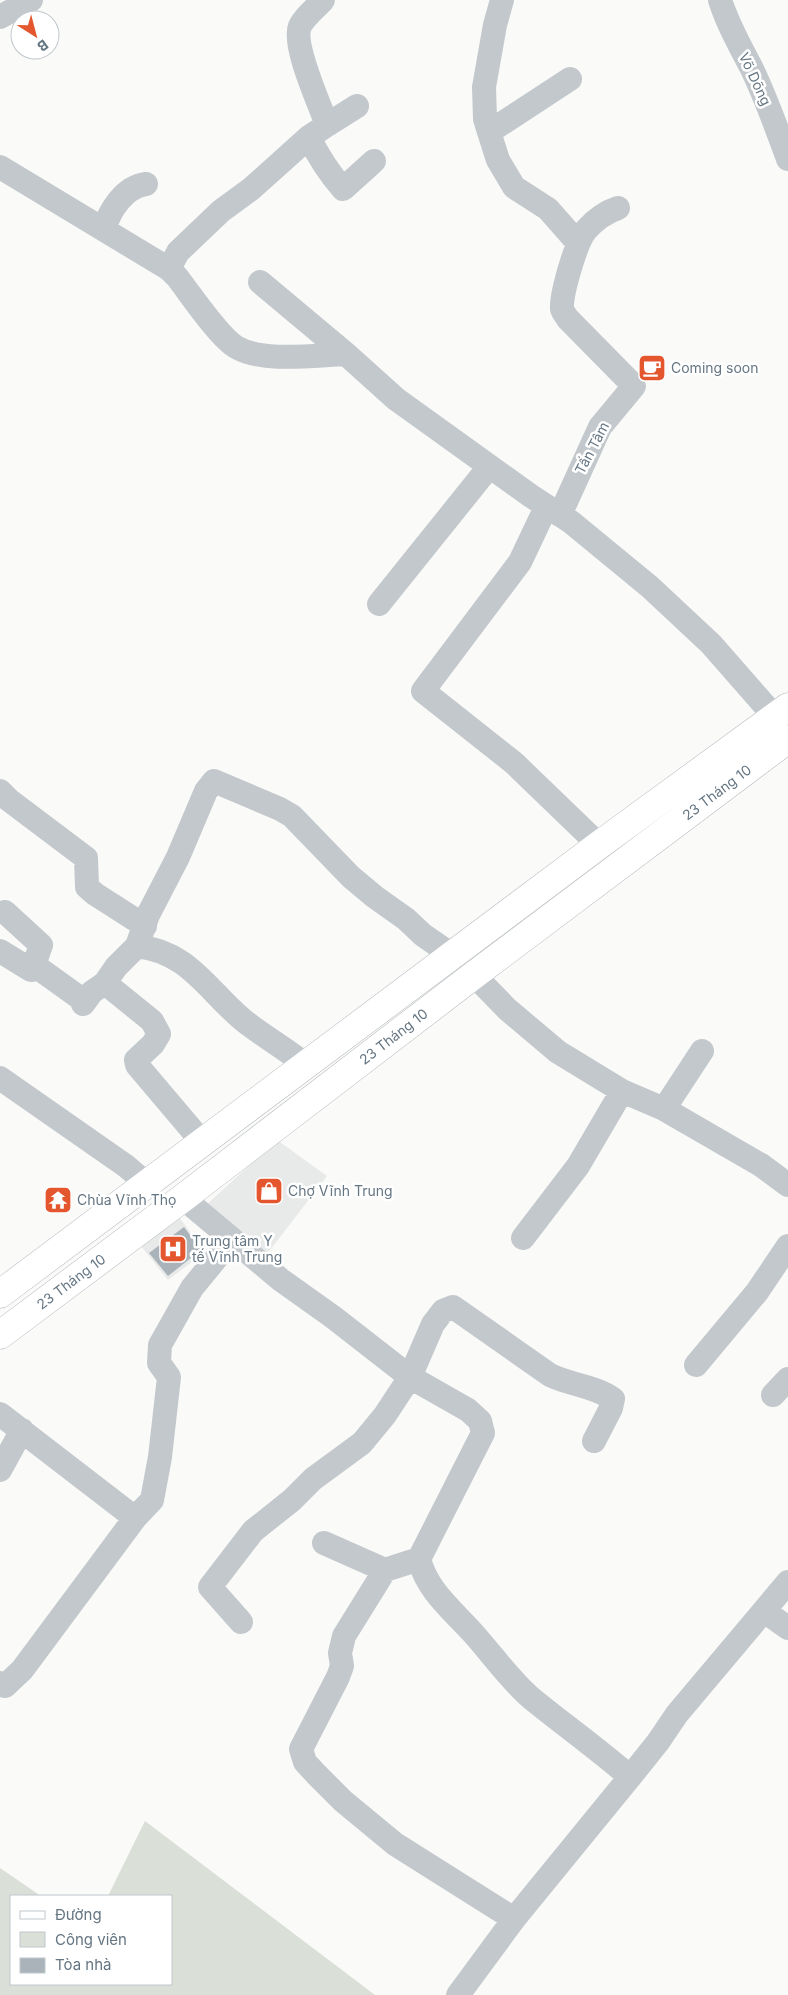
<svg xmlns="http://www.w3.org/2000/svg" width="788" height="1995" font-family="Inter,sans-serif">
<rect width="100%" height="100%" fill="#fafaf8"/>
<path fill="#e8e9e9" d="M277,1140l50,36 -60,78 -62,-48z
M179,1217l26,35 -37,28 -27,-34z"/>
<path fill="#dadfd7" d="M145,1821l230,174h-375v-127l41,28h-30v88h160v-88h-63z"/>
<path fill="#aab3b9" d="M184,1227l17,23 -33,26 -19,-23z"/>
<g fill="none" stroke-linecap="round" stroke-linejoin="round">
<defs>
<g id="major">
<path d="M0,1294l599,-449 189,-138"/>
<path id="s1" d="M0,1335l183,-137 291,-223 314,-236"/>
</g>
</defs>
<use href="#major" stroke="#b5babe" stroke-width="29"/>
<path stroke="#c3c8cc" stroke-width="24" d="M502,0l-7,25 -11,62 1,32 4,13 9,28 16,27 34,22 30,34
M720,0c8,25 20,46 32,69 14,29 25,60 36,90
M0,17l31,-17
M327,125l30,-19
M489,132l81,-53
M309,137c9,19 20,36 34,52l31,-28
M0,167l169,102 8,8c14,18 42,60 59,70 26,16 80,8 110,7l50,45 135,97 40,26 79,65 61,57 64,73
M104,229c6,-19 20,-42 42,-45
M169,269l9,-17 43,-41 30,-22 58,-52 18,-12c-7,-20 -35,-80 -27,-99 5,-10 16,-18 23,-26
M260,282l86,72
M546,507l-26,55 -97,129 91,72 85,82
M560,515l40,-88 34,-41 -66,-67c-2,-3 -5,-7 -6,-10 -1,-15 14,-67 24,-79 8,-9 20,-18 32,-22
M379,604l110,-137
M0,791l9,9 77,58 1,29 8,7 50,32
M5,912l36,33 -7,20
M137,946l11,-31 30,-58 28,-66 8,-10 66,28 12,7 59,61 24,20 31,22 17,16 29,20
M0,951l31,19 3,-5 46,33 3,6 9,-12 13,-9
M474,975l33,34 51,43 64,39 42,18 97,56 27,20
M0,1078l126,88 21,18
M664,1109l38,-58
M203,1143l-66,-78 -1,-5 17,-16 6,-10 -7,-13 -47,-38 11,-16 21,-21c52,6 70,44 106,74 20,16 43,29 63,45
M183,1198l98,82 52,37 77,60 58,33 12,11 3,12 -64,126c8,31 32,50 53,73 20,22 37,47 59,66 33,27 67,51 99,79
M523,1238l55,-72 44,-75
M696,1365l61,-73 31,-46
M773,1395l15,-16
M0,1414l135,104 -113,152 -17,16 -5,-3
M0,1470l22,-40
M135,1518l17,-18 8,-43 9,-80 -10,-14 1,-18 32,-57 40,-49
M324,1543l61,27
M419,1559l-34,11 -41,66 -4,17 2,13 -4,11 -37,72 4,13 11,12 27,27 52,43 119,75
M764,1611l24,17
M241,1622l-31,-35 43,-56 39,-31 21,-21 49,-36 23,-28 25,-38 23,-53 10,-13 10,-4 97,68c20,10 45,11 63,24l-2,9 -17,33
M458,1995l56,-76 116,-142 28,-35 19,-28 111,-132"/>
<use href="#major" stroke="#fff" stroke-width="28"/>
</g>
<defs>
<symbol id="cafe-square" viewBox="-11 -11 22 22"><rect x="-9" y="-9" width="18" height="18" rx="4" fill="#e4572e" stroke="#fff"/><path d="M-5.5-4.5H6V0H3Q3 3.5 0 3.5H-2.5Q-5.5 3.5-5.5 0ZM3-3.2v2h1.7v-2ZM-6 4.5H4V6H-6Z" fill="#fff"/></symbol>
<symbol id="shop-square" viewBox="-11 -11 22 22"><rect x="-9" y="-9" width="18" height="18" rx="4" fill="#e4572e" stroke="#fff"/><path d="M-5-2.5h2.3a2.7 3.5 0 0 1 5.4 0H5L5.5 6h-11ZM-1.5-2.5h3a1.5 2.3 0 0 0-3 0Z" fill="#fff"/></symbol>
<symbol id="temple-square" viewBox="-11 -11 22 22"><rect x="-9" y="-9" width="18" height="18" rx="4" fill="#e4572e" stroke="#fff"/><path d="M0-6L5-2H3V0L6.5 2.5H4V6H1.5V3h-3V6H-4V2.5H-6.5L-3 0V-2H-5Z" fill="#fff"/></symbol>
<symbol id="hospital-square" viewBox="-11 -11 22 22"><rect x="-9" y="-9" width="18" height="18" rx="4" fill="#e4572e" stroke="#fff"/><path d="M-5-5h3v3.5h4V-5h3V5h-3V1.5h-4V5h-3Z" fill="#fff"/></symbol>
</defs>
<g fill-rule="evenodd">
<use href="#cafe-square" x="636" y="352" width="32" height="32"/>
<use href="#shop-square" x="253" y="1175" width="32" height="32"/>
<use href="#temple-square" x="42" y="1184" width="32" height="32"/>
<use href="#hospital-square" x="157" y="1233" width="32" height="32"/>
</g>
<g text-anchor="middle" stroke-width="5" stroke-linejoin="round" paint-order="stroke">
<g font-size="14" fill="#657683" stroke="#fff">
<text transform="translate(755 79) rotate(65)" y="5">Võ Dõng</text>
<text transform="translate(592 448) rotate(-62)" y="5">Tấn Tâm</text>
<text dy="5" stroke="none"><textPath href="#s1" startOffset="899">23 Tháng 10</textPath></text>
<text dy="5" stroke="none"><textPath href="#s1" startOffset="494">23 Tháng 10</textPath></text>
<text dy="5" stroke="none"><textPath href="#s1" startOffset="89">23 Tháng 10</textPath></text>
</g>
<g font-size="14" fill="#657683" stroke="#fff" text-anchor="start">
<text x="671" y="373">Coming soon</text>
<text x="288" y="1196">Chợ Vĩnh Trung</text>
<text x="77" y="1205">Chùa Vĩnh Thọ</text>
<text x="192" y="1246">Trung tâm Y<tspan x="192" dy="16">tế Vĩnh Trung</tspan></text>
</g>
</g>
<rect x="10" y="1895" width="162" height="90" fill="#ffffff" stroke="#c1c8cd"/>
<rect x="20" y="1911" width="25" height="8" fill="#ffffff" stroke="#c1c8cd"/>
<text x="55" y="1920" font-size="15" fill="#657683">Đường</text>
<rect x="20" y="1932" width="25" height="15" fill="#dadfd7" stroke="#c1c8cd"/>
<text x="55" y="1945" font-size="15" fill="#657683">Công viên</text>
<rect x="20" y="1958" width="25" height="15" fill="#aab3b9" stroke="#c1c8cd"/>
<text x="55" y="1970" font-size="15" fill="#657683">Tòa nhà</text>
<g transform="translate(35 35) rotate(144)"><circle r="24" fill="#ffffff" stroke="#c1c8cd"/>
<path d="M0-4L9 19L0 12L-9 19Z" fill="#e4572e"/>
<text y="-8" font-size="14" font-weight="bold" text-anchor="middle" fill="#657683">B</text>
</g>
</svg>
